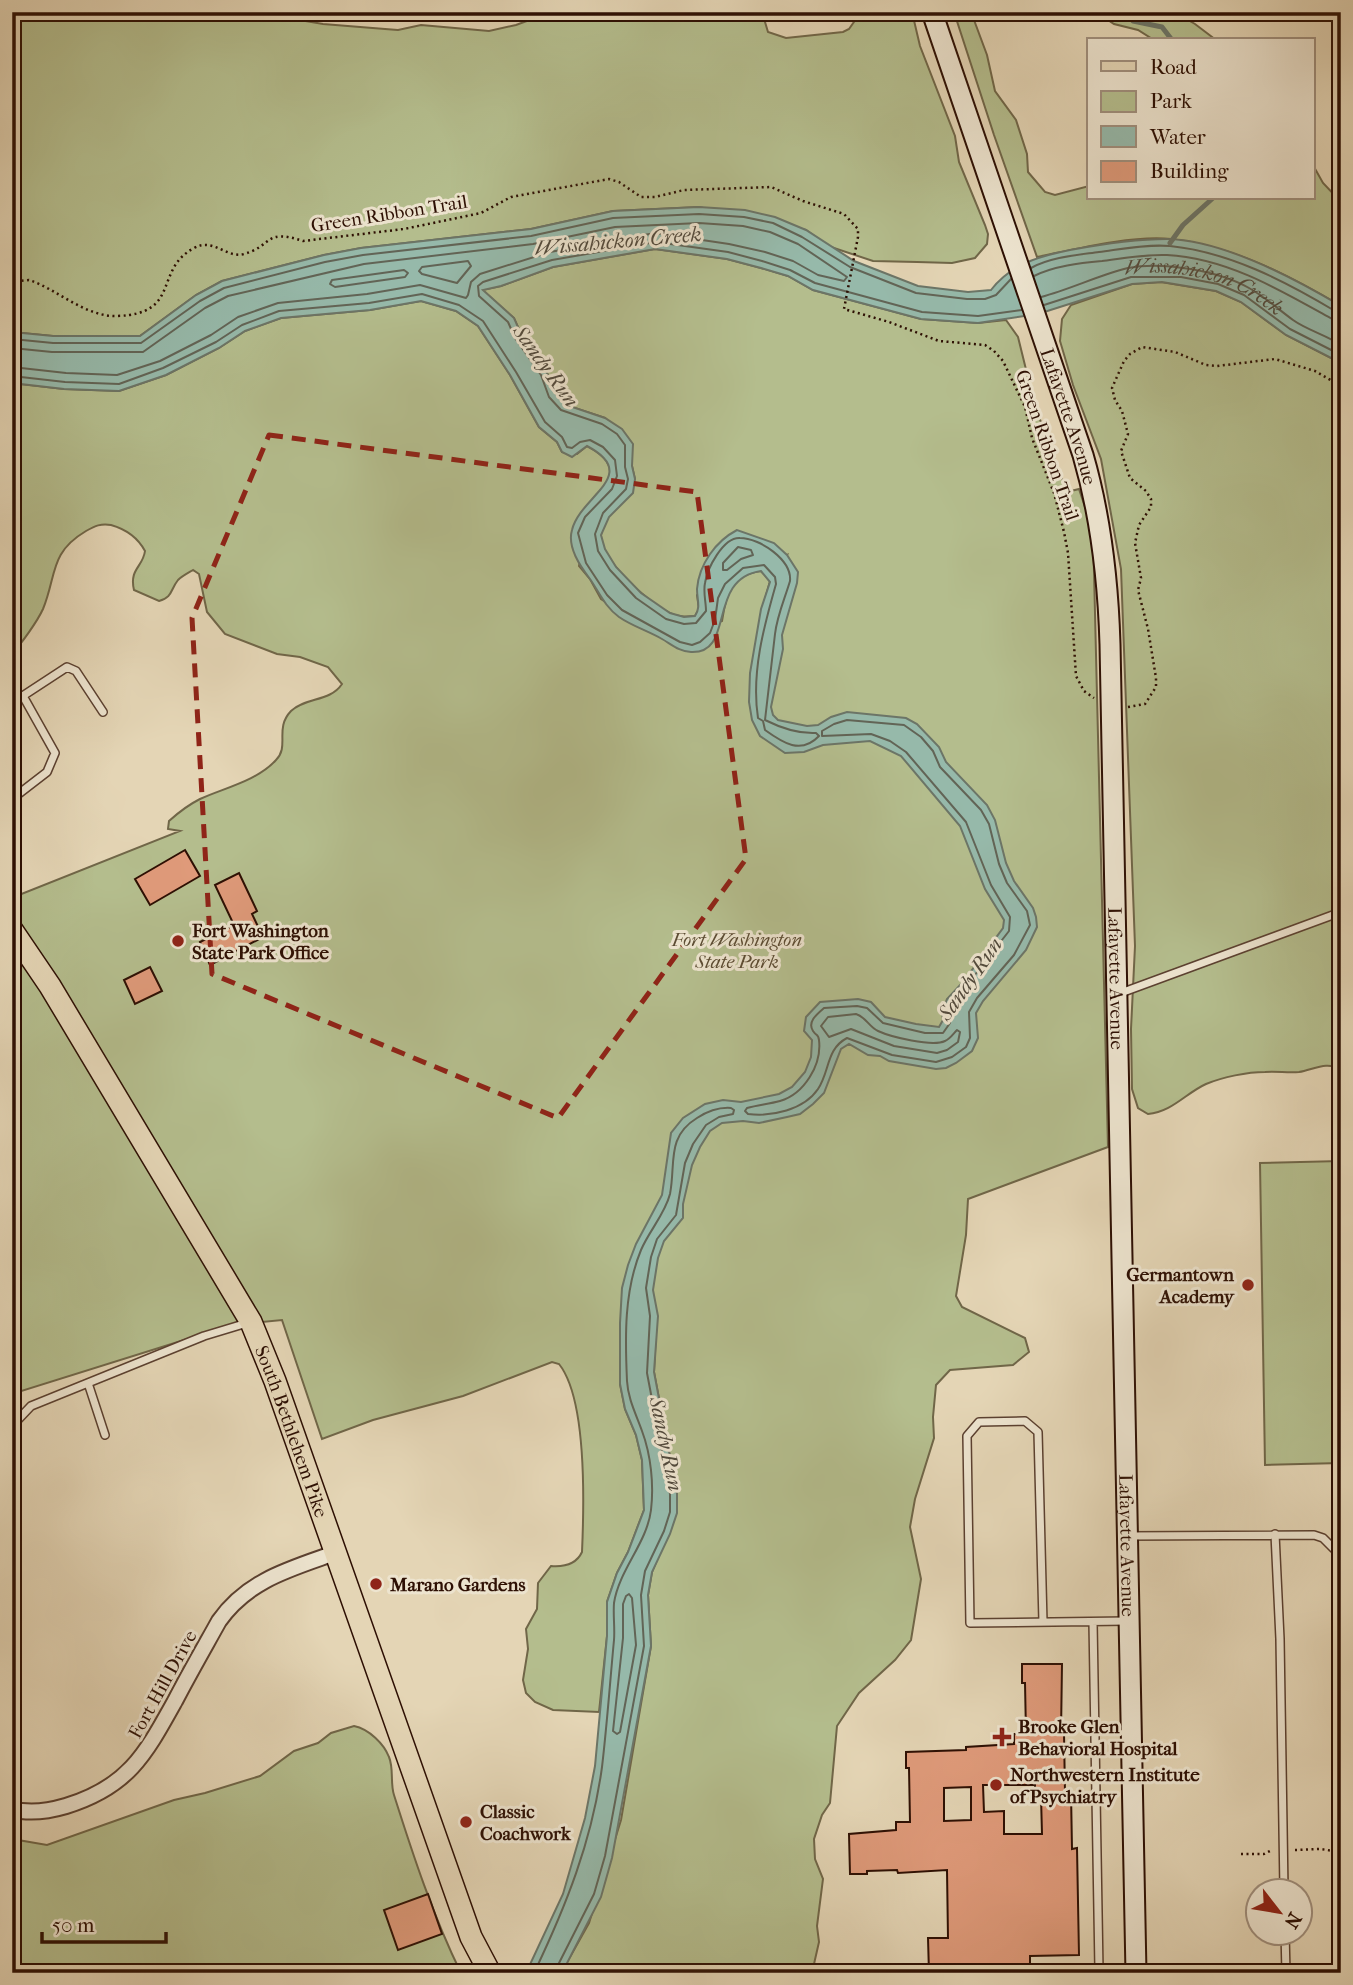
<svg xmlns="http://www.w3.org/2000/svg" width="1353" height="1985" font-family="'IM FELL French Canon',serif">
<rect width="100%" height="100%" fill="#e4d5b5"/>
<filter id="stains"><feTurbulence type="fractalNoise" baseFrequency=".00286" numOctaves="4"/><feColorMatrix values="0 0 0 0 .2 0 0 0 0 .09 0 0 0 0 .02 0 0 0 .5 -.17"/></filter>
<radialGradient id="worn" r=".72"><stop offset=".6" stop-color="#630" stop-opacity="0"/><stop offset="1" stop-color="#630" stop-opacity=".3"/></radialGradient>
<path fill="#b4bd8d" stroke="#706648" stroke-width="2" d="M12,12h240l71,12 62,5 13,1 23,-5 68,6 27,-6 35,-13h211l6,20 18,6 57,-6 6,-3 12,-17h51l8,34 35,90 4,26 26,63 3,9 -1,10 -12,14 -23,5 -35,-1 -44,-1 -45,-15 -22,-16 -107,-23 -86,4 -82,18 -170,19 -37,7 -102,26 -26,14 -56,41h-87l-41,-4z
M954,12h17l16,43 8,36 21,29 11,34 1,18 17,20 10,3 34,-9v12h224v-33l10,18 18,19v104c-53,-31 -108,-60 -170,-67 -39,-4 -95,10 -134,18l-43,-122z
M1096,12h78l21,12 21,16h-62l-16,-10 -24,-6z
M655,249l72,10 34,9 27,8 25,14 108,29 57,4 28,-3 12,17 17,69 32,86 12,-3 14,42 15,616 -140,52 -2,36 -10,61 6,11 63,31 4,14 -16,13 -63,5 -14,15 -3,32 1,21 -19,61 -5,28 11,52 -10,61 -16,20 -36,33 -22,33 -7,77 -8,12 -8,24 1,20 8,20 -6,47 2,16 -5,22 -8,9h-245l28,-50 32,-103 30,-174 -3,-51 4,-23 8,-19 17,-59 -23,-122 3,-58 -37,14v56l5,25 11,26 6,25 2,50 -16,42 -11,21 -10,29v34l-8,76 -46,-2 -18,-8 -9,-9 -3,-13 5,-31 -2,-20 11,-20 1,-26 13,-17c13,1 25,-1 31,-14 2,-45 5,-153 -23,-188l-7,-2 -89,34 -90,24 -51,19 -40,-119 -50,5 -220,69v-499h7l161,-64 -12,-2 1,-8c10,-9 19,-16 31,-22 24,-11 57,-18 76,-39 14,-14 -2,-31 15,-49 15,-14 39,-9 51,-27l-14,-17 -28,-10 -23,-3 -52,-20 -18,-22 -8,-38 -6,-4c-5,3 -11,6 -15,10 -8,10 -5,17 -19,21l-25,-11c-5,-21 9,-23 11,-39 -7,-13 -20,-22 -34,-26 -10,-2 -16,1 -25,6 -37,22 -29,44 -43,78 -5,11 -22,36 -31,44v-270l52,6 55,2 47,-16 53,-27 26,-17 36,-13 89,-8 51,-9 35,10 22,15 32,49 29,52 18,15 5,10 15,2 10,-8c16,8 30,20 19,38 -4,7 -12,10 -14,17 -7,20 -9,44 -13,65l11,13 11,20 66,42 55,-20c4,-27 9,-46 39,-50l9,10 -7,25 24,-51 -90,40 2,14 -4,7c-10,1 -18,1 -27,-4 -20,-10 -68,-52 -67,-77 2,-16 25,-43 34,-56l-3,-13v-22l-27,-26 -39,-13 -11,-12 -8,-20 -12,-21 -14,-18 -7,-16 -32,-28 19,-4 52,-19z
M1161,282l55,9 25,11 45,33 55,28v707c-14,-10 -28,0 -42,2 -11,1 -23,-1 -34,0 -18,0 -42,5 -59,12 -20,9 -34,28 -58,30l-10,-6 -6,-19 -1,-60 4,-83 -14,-377 -20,-110 -28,-74 -13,-44 2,-22 9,-14 61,-21z
M1341,1161v302l-76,2 -5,-302z
M354,1726c15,3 30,18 35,31 5,12 1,26 5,38 19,60 39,121 67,178h-449v-134l35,6 127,-45 31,-7 55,-17 34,-25 24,-8 13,-10z"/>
<path fill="#96b9aa" stroke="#6c7567" stroke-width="2" d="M699,207l46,3 30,7 31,13 48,31 64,25 50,6 23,-2c20,-26 49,-34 79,-40 32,-6 65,-11 97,-11 56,1 127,39 174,67v57l-55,-28 -45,-33 -25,-11 -54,-9 -30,2 -94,30 -60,9 -57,-4 -108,-29 -25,-14 -27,-8 -34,-9 -72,-10 -102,18 -52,19 -18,4 31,28 7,16 14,18 12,21 8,20 11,12 39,13 17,11 11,15 -1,22 3,13 -2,14 -24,24 -8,18 4,14 11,18 25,26 29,20 14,4 11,-1c6,-9 2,-16 2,-27 2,-25 19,-48 40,-59l37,13 13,12 11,17 -1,11 -15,52 1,14 -12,58 2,8 5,5 29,6 11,-1 13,-8 16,-5 59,6 11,6 22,23 7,15 41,43 8,15 11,43 8,18 19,27 3,9 1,10 -11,23 -43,51 -7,12 2,25 -6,13 -16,12 -10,5 -10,1 -47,-8 -9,-5 -12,-1 -19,-11 -8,5 -17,44 -11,11 -13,10 -13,3 -28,6 -16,-2 -21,2 -12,8 -10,16 -8,18 -9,39v14l-19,23 -6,17 -5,32 5,26 -4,56 23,122v19l-7,21 -18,38 -4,23 3,51 -39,212 -11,39 -37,72 -3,4h-35l37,-79 22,-76 10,-52 12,-130v-34l10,-29 11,-21 16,-42 -2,-50 -6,-25 -11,-26 -5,-25v-61l2,-35 6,-23 8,-21 26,-49 9,-62 12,-15 22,-14 18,-4 18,2 38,-8 13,-7 13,-15 6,-15 1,-17 -8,-9 2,-14 14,-15 38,-3 13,3 14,15 31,7 23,3 4,-7 -1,-8 5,-13 16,-17 40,-54 1,-8 -19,-31 -25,-63 -59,-70 -31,-15 -47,4 -19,7 -19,1 -25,-17 -8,-16 -3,-18 1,-29 11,-64 9,-27 -9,-11c-55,8 -25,83 -70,81 -11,0 -20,-8 -29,-13 -14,-8 -30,-13 -43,-22 -14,-10 -20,-25 -29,-38 -10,-13 -23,-32 -18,-49 8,-34 70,-55 15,-84l-15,11 -10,-5 -5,-10 -18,-15 -29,-52 -32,-49 -22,-15 -35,-10 -51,9 -89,8 -36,13 -26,17 -53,27 -47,16 -55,-2 -52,-6v-51l41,4h87l56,-41 26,-14 102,-26 37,-7 170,-19 82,-18z"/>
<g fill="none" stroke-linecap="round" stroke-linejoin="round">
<g stroke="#626456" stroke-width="2">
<path d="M468,261l3,5 -14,17 -35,-9 -3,-3 3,-4z"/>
<path d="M1031,268c20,-11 47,-13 68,-16 23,-3 48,-8 71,-6 59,6 115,35 165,65l6,1"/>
<path d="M404,270l4,3 -3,4 -70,10 -5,-3 2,-4z"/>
<path d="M1034,276c20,-10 46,-13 68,-15 22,-3 44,-7 65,-6 60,3 115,36 165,64l9,2"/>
<path id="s1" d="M1041,297c30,-8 58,-22 87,-29 35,-7 91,3 121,20 16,9 29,21 44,32 14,10 33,15 48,25"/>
<path d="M1044,305l87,-28h50l37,7 26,11 46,34 51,26"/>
<path d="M12,339l41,4h88l59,-42 24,-13 101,-26 38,-7 168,-19 82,-18 86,-4 45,3 29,6 29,14 48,30 66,26 51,6h18l11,-4 15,-16"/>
<path d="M12,348l40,4h91l62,-44 23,-12 136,-32 169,-20 82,-17 84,-4 44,3 27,6 28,12 49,33 -3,4 -26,-6 -25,-14 -28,-9 -36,-8 -74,-11 -105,19 -70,22 -9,8 -3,13 -2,3 -46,-13 -53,9 -89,9 -40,14 -27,18 -51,26 -43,14 -51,-2 -54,-6"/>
<path d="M12,376l53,6 54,2 44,-16 53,-26 26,-17 37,-14 90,-8 53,-9 37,11 24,16 33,51 29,50 17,15 5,10 5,1 8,-6 10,-2 13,7 12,13 2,16 -5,13 -27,28 -7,16 8,30 21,32 15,15 58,32 12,3 8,-3 10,-9 5,-13 3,-22 7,-14 18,-16 21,-3 11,12 1,7c-12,42 -25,89 -18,134l5,3 2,9c18,13 36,25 54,6l-3,-3c-19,1 -35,-5 -51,-13 3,-28 7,-58 10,-86 2,-18 10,-36 15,-53 2,-21 -30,-43 -50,-43 -17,-1 -33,31 -35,45 -2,9 1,19 1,28l-10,12 -12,1 -18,-5 -30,-21 -26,-28 -12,-19 -3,-17 8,-21 23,-24 2,-10 -3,-12v-22l-8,-11 -15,-10 -41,-14 -12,-13 -8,-22 -26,-37 -7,-16 -29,-26 -1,-10 5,-4 69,-22 104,-18 72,10 34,9 28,9 25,13 107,29 56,4 44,-6"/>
<path d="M738,547l13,3 2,5 -12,4 -14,11h-4v-7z"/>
<path d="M847,720l57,5 17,12 12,14 7,16 41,43 8,14 10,40 8,19 20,28 3,14 -16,30 -37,43 -8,14 1,26 -4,9 -14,10 -16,5 -44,-7 -45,-17c-21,11 -17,33 -29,51 -14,21 -47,28 -70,25l-3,-3 2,-3c11,-3 22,-4 33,-7 24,-7 42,-36 39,-61 -1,-7 -2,-3 -6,-9 -6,-9 4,-17 11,-23l33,-2 10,2 16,15 42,10h18l7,-10v-10l3,-10 56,-72 1,-14 -19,-32 -25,-63 -60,-70 -16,-11 -19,-7 -49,2v-5l12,-7z"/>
<path d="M856,1014c10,3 13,13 22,17 13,6 54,16 67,10 5,-2 8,-7 12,-11l3,2 -2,10 -11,8 -10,3 -43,-7 -43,-17 -22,8 -8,-11 7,-9z"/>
<path d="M629,1594l3,4 4,47 -16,87 -3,2 -4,-3 10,-93v-34l3,-8z"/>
<path d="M534,1973c32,-67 58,-132 68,-206 5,-42 8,-85 12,-127 1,-12 -1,-25 0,-37 5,-33 33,-60 37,-93 3,-25 0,-55 -9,-79 -6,-17 -14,-32 -15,-50 -2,-44 -3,-90 14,-131 8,-19 24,-36 29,-56 6,-31 -4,-57 27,-76 11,-7 21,-11 34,-10l3,2 -1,4 -14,3 -13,8 -13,19 -8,19 -9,52 -19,24 -6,18 -5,31 4,28 -3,57 23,121v18l-6,19 -19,40 -4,24 3,51 -39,210 -11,38 -37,73 -1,6"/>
</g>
<path stroke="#6c7567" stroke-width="5" d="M1129,12l4,9 29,6 10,13
M1170,243l13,-18 30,-27"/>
</g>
<path fill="#df9a7a" stroke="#2d0f03" stroke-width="2" fill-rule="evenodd" d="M185,850l15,26 -50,29 -15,-26z
M239,873l18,38 -5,3 11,23 -53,28 -10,-23 34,-17 -19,-40z
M150,967l12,24 -27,13 -11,-24z
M1022,1664h40l-1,69h3l1,60h6l1,56 5,-1 2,107 -49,1v17h-101l-1,-35h20l-1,-68 -49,3 -1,-3 -30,1v3h-17l-1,-40 47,-4v-8h14l-1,-54h-3v-16l60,-2v-3l48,-3v-10h12l-1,-51h-3zM983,1785h52v12h6l1,37h-38v-23l-20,1zM971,1787v33l-27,1v-33z
M428,1894l14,40 -44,16 -14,-40z"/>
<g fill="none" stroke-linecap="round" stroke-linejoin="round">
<defs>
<path id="service" d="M12,703l55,-36 9,4 27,41
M12,799l35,-27 8,-19 -32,-57
M1118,994l223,-82
M88,1383l17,52
M12,1426l19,-20 173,-70 43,-13
M1275,1534l5,105 4,251
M1128,1536l186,-1 9,3 11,11h7
M1043,1622l-5,-190 -13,-11 -46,1 -12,14 3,187 157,-2
M1093,1622l6,348
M1285,1932l1,41
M1074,1973l25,-3 36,2"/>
<path id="minor" d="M12,1809c17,5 37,2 54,-3 62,-19 79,-51 109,-105 14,-27 29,-53 44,-80 29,-41 71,-52 116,-68"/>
<g id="secondary">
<path id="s2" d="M932,12l151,443c18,62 25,123 27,189l26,1329"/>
</g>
<g id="primary">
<path id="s3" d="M12,930l38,56 201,336 24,59 196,556 19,36"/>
</g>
</defs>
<use href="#service" stroke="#5b4030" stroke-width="10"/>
<use href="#minor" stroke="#5b4030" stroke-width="18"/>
<use href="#secondary" stroke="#2d0f03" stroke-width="23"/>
<use href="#primary" stroke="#2d0f03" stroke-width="24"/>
<path stroke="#2d0f03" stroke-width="2.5" stroke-dasharray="2 3.5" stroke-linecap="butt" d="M12,286l8,-5 9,-1c28,9 56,37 88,36 65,-2 36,-46 77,-68 19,-11 33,11 50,6 29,-8 20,-26 59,-13l101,-12 77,-16 30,-16 98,-18 10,3 22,15h14l29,-7 87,-3 32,14 41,13 14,15v8l-14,72 45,13 50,19 46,4 9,6 9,10 22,46 7,31 22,55 10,39 4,21 8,123 8,15 10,7
M1128,707l17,-3 11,-17v-9l-8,-49 -10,-39 3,-12 -6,-35 4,-18 12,-18v-8l-5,-8 -16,-13 -9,-27 7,-17 -6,-23 -7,-11 -3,-12 12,-27 6,-7 12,-7 33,5 31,13 11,1 58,-7 40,12 26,15
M1295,1850l25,-1 21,3
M1241,1854h23l8,-4"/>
<use href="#service" stroke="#ede4cf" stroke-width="7"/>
<use href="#minor" stroke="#ede4cf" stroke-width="14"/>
<use href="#secondary" stroke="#ede4cf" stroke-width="19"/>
<use href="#primary" stroke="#e4d5b5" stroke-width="21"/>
</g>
<path fill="none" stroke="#8f2418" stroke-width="5" stroke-dasharray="14 9" stroke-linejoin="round" d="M269,435l428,57 49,367 -188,259 -346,-144 -20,-356z"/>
<g fill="#8f2418" stroke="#ede4cf" stroke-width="2.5">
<circle cx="178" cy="941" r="7"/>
<circle cx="1248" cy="1285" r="7"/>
<circle cx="376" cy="1584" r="7"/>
<path d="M998.5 1726.5h7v7h7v7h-7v7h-7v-7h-7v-7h7z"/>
<circle cx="996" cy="1785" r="7"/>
<circle cx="466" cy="1822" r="7"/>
</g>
<g text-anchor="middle" stroke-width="6" stroke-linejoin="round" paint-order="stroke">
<g font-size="19" fill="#2d0f03" stroke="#ede4cf">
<text transform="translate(389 213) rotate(-9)" y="7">Green Ribbon Trail</text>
<text dy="7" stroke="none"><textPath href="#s2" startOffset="427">Lafayette Avenue</textPath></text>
<text transform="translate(1048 445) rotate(71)" y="7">Green Ribbon Trail</text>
<text dy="7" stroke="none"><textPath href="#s2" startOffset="994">Lafayette Avenue</textPath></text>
<text dy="7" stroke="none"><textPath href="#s3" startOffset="576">South Bethlehem Pike</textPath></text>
<text dy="7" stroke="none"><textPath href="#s2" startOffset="1561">Lafayette Avenue</textPath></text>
<text transform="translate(162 1684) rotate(-61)" y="7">Fort Hill Drive</text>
</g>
<g font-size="19" font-weight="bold" fill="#2d0f03" stroke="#ede4cf" text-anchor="start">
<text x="192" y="937">Fort Washington<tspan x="192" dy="22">State Park Office</tspan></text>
<text x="1234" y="1281" text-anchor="end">Germantown<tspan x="1234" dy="22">Academy</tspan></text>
<text x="390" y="1591">Marano Gardens</text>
<text x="1018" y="1733">Brooke Glen<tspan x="1018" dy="22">Behavioral Hospital</tspan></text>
<text x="1010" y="1781">Northwestern Institute<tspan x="1010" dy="22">of Psychiatry</tspan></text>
<text x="480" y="1818">Classic<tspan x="480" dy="22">Coachwork</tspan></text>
</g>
<g font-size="19" font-style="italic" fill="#5c4c33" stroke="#ede4cf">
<text x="737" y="946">Fort Washington<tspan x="737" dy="22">State Park</tspan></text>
</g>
<g font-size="21" font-style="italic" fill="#524a3d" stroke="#ede4cf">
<text transform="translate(618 241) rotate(-5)" y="7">Wissahickon Creek</text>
<text dy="7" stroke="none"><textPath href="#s1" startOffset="172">Wissahickon Creek</textPath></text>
<text transform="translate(546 366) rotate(54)" y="7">Sandy Run</text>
<text transform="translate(970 979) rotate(-55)" y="7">Sandy Run</text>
<text transform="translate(666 1444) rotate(78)" y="7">Sandy Run</text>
</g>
</g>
<rect width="1353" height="1985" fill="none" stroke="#e4d5b5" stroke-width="42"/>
<rect x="14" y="14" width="1325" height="1957" fill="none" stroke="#2d0f03" stroke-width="3.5"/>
<rect x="21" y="21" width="1311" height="1943" fill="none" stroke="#2d0f03" stroke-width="2"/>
<rect x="1087" y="38" width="228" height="161" fill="#ede4cf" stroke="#a08f7d" stroke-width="2"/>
<rect x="1101" y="61" width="35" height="10" fill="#e4d5b5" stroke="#a08f7d" stroke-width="2"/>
<text x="1150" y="74" font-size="21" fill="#2d0f03">Road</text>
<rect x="1101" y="91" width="35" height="21" fill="#b4bd8d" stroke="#a08f7d" stroke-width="2"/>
<text x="1150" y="108" font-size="21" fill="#2d0f03">Park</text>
<rect x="1101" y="126" width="35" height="21" fill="#96b9aa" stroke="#a08f7d" stroke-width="2"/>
<text x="1150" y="144" font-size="21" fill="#2d0f03">Water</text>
<rect x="1101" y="161" width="35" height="21" fill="#df9a7a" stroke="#a08f7d" stroke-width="2"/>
<text x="1150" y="178" font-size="21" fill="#2d0f03">Building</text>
<g transform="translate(1279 1912) rotate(121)"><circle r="33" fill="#ede4cf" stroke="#a08f7d" stroke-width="2"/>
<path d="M0-5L12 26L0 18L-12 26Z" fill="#8f2418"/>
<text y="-10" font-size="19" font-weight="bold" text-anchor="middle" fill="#2d0f03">N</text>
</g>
<path d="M42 1932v10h124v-10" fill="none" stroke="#2d0f03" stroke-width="3.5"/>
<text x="52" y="1932" font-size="21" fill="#2d0f03" stroke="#ede4cf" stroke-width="5" paint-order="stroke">50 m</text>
<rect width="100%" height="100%" filter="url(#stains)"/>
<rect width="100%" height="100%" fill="url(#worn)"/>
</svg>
